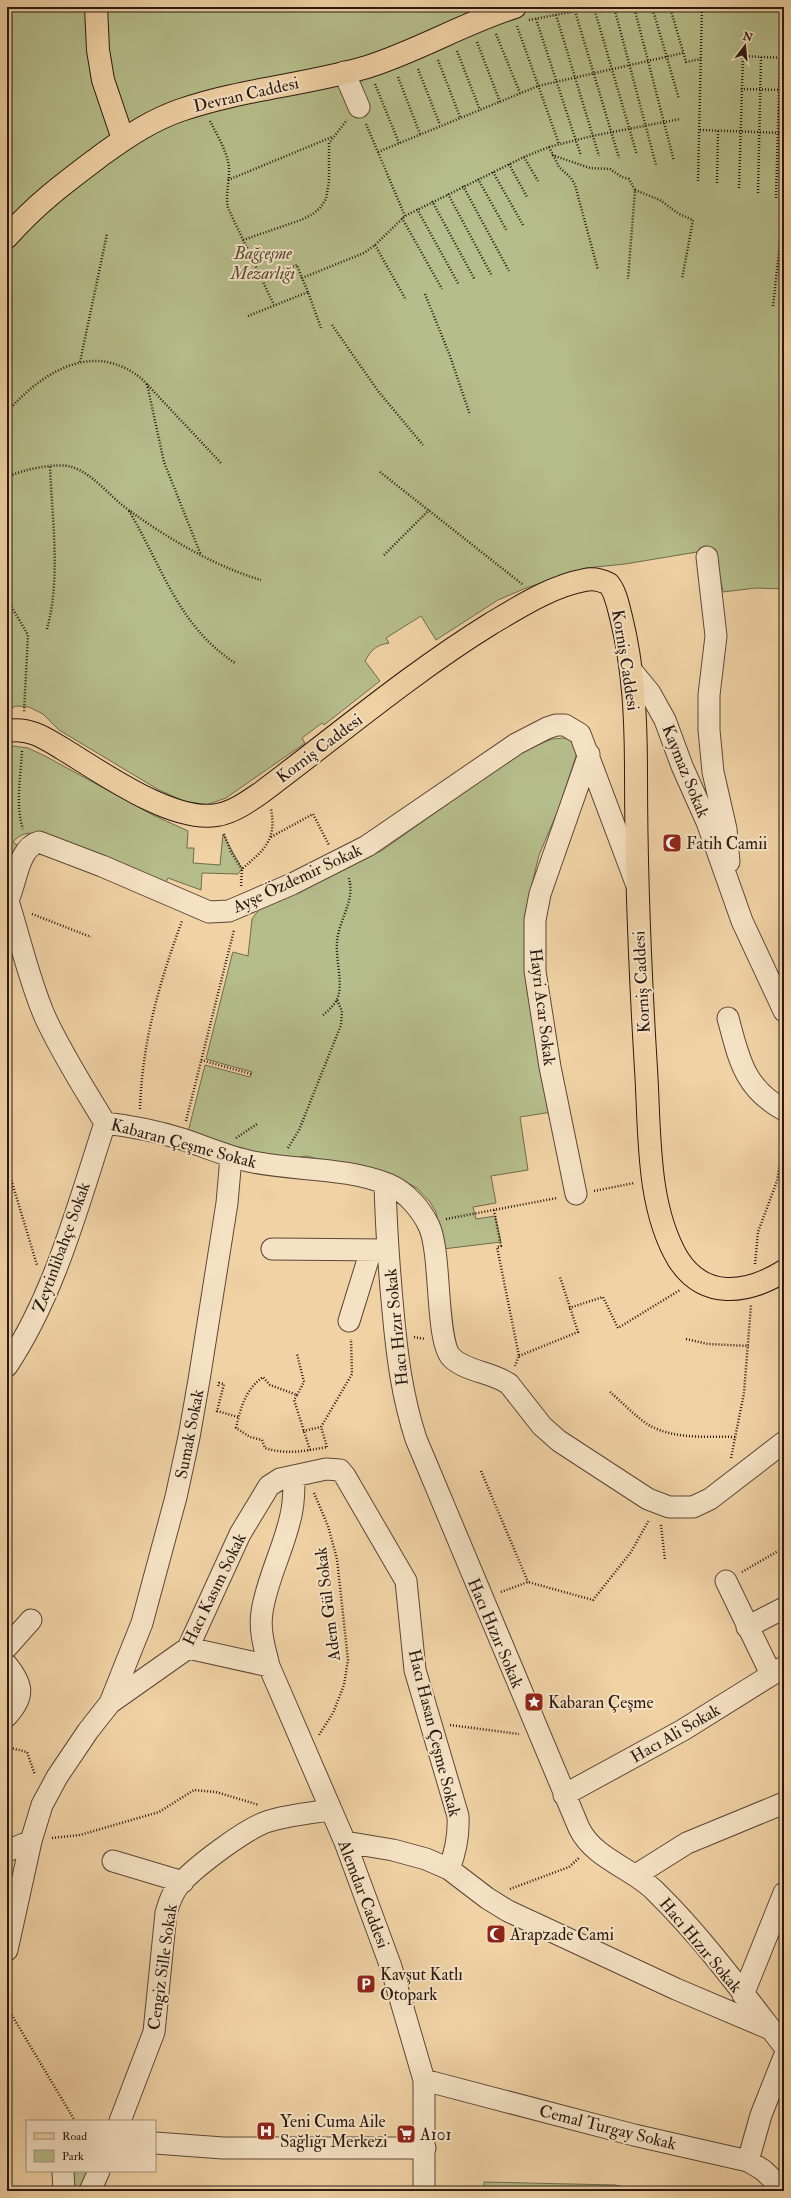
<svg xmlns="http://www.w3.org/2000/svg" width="791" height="2198" font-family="'IM FELL Double Pica',serif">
<rect width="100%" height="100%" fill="#f0d2a5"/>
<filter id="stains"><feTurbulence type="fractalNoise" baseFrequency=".005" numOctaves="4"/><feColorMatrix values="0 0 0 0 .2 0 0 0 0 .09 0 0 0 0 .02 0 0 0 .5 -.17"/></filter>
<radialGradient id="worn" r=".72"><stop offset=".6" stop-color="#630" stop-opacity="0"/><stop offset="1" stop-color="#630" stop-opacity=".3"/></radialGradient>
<path fill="#b5bd8a" stroke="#706b4e" d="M7,7h777v582l-28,-1 -33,4 -8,-43 -90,15 -39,4 -60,20 -28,12 -62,40 -15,-24 -35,22 3,5c-13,2 -18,7 -24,18l15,20 -56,44 -2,-2 -20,15 3,5 -79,55 -20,7 -22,-4 -25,-11 -100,-60 -16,-16 -14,-7 -13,-1 -9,4z
M565,738l9,4 2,7v7l-17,52 -20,47 -7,29 -6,43 26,185 -32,5 8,53 -37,6 5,27 -23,4 3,12 19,-3 6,26 -58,7 -7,-37 -6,-10 -13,-14 -17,-9 -94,-23 -16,3 -24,-2 -78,-25 17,-67 45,12 2,-5 -46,-13 26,-104 1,-3 15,4 4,-37 8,-11 121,-57 142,-100 29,-12z
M13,746l15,2 17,8 108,59 35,16 -1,17h7l-1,15 27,2 3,-31 19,35 -4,5 -36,-1 -1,17 -33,-12 -4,8 -112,-49c-15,-4 -28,-8 -39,5l6,5 -12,15 3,3 -3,6v-124z
M63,2171h36l-9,20h-26z
M484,2182l131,3 27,6h-158z"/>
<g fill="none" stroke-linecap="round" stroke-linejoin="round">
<defs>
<path id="minor" d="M344,72l15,35
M707,557l9,79 -7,59v35l4,42 13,57 3,33
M631,670l19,23 15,27 17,46 25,56 35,99 42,90
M8,901c12,38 21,79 37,116 17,37 39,71 60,106
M7,902c10,-18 10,-54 32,-60l63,24 107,46 20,-1 63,-27 75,-38 149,-102 31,-16 9,-3h9l15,9 56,149
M728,1018c11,41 16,70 56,92
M105,1123c26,3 51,8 77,16 24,8 46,18 71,23 46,9 93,5 137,23 16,7 31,24 39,41 13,28 6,116 23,132 15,14 40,14 57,26l33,42 17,15 89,58 21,8h24l17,-8 74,-57
M385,1183c1,43 4,85 8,128 4,44 9,85 23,128l163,389c15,31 53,40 76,63 48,47 88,102 129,155
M576,1194l-26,-127 -15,-96v-51l5,-26 49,-140
M272,1249l115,1
M349,1321l22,-71
M7,1366c48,-72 71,-161 98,-243
M294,1477c0,11 0,22 -2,33 -6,35 -25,67 -30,102 -3,19 3,37 7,54l76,176 46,125 33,113v111
M726,1581l45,93
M747,1627l37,-19
M7,1647l24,-27
M188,1648l81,18
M7,1665c16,20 18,31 0,51
M110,1703l32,-80 34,-126 13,-60 10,-57 28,-177 4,-46
M564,1795l119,-65 101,-63
M345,1842l48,8 33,9 23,10 38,29 21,13 168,78 92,39
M7,1851l24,-10
M113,1861l70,21
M636,1875l51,-32 97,-40
M7,1950l24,-109 11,-36 15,-28 31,-46 22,-28 78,-55 52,-114 29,-48 11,-7 46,-10 14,1 5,6 61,105 9,89 43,146c1,19 -2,35 -9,53
M743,1995l41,-102
M424,2080l210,55 114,26 15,9 21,20
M120,2121l34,-89 12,-119c3,-10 6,-20 13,-28 16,-18 67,-57 90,-64 20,-6 41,-8 61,-11
M155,2143l68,5h202
M748,2161l13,-46 23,-58
M63,2171l1,20
M90,2191l9,-20"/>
<path id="major" d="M96,7l2,43 5,30 20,59
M7,237c31,-35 59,-55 96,-83 25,-18 49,-34 78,-44 61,-21 125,-25 186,-43 51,-16 97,-44 148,-60
M7,731c22,-4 38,7 56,18 38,23 109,74 154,66 17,-3 32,-14 45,-23 76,-57 149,-119 230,-169 29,-17 60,-37 93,-43 9,-2 16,0 24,4 7,9 9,22 12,33 13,52 15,104 15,157 0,99 4,197 10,295 4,61 0,136 32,190 26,41 69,35 106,12"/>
</defs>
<use href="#minor" stroke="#5c4737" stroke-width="23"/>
<use href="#major" stroke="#2a1912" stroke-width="24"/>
<path stroke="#2a1912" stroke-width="2.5" stroke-dasharray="1 2" stroke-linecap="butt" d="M614,7l42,158
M634,7l40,154
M652,7l27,92
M670,7l16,55 15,-3
M594,8l43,147
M575,11l44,147
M556,15l43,141
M536,19l45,137
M529,20l68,-13
M517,26l42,118
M496,34l24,59
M477,42l23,60
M457,51l23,59
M438,60l22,57
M418,69l22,56
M398,77l22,57
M375,84l24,59
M741,89l43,1
M210,121c7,14 17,30 19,46 1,14 -4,27 -1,41l46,97
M366,124l39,92
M700,130l84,3
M549,147l10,20 12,11 4,7 23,85
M378,152l160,-66 145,-33
M552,155l38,13 20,1 12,8 7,2 6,11 -7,89
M524,157l14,24
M509,164l18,33
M493,172l30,53
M478,179l29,52
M228,180l104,-43
M698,181l4,-174
M717,183l1,-52
M463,186l46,85
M739,188l4,-132 41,2
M635,190l25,10 19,14 14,6 -11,59
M758,193l3,-136
M448,194l44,82
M776,198l4,-140
M432,201l43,79
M417,209l42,76
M402,218l40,71
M243,240l58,-20 12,-6 7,-6 6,-9 3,-18v-38l18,-23
M375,245l31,55
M262,278l35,-13 5,13
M308,292l-6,-14 62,-25 11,-8 30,-29 119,-59 25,-10 43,-11 88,-17
M425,294l25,62 20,59
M773,306l8,-73
M248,316l60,-24 13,36
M332,325l46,66 45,54
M80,362l27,-128
M147,384l17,78 37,93
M7,412c36,-41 88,-73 136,-32l78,83
M380,472l142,112
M7,477c15,-7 49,-15 65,-10 22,7 39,31 58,44 39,28 84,55 131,69
M129,511c33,55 49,115 106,152
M384,555l45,-45
M7,599l21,36 -4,77
M47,629c14,-52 5,-109 3,-163
M22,751c-1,24 -7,55 1,78
M224,834l7,18 11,17
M271,837l42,-23 16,31
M241,886l1,-17c22,-19 35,-29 29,-60
M32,914l59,23
M323,1015c7,-6 14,-12 16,-22 3,-18 -5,-39 -1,-58 4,-20 18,-38 10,-59
M201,1060l50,14
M140,1109c2,-66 19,-126 42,-188
M186,1121l48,-191
M236,1138l21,-14
M288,1148l11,-18 42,-105 1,-14 -5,-11
M7,1166l30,99
M594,1191l40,-8
M494,1210l7,36 -4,1 22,109 -4,10
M446,1219l111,-21
M755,1264l3,-32 19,-51 7,-42
M569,1308l34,-11 15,31 62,-38
M414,1337l11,2
M686,1339l22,5 41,2
M519,1356l59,-24 -18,-55
M218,1386l1,-3 5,1 -7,27 21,6
M610,1392c12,10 24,23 37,32 26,16 59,12 88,13
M297,1395l7,-13 -7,-28
M303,1431l18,-4
M327,1447l-6,-20 31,-53 -1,-35
M310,1450l-16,-50 3,-5 -27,-10 -7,-8c-18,13 -22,30 -27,51l14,9 12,3 3,8c22,7 40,3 62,-1
M731,1458l13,-65 7,-88
M481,1471l47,111
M314,1493l14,33 9,33 11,101 -4,25 -11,28 -14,22
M661,1525l4,35
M742,1572l36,-21
M501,1592l27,-10 65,18 38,-48 18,-32
M450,1725l69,9
M7,1747l20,5 8,23
M52,1838l28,-3 79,-23 35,-22 22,2 43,13
M510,1889l59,-22 10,-9
M7,2007l68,114"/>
<use href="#minor" stroke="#f5e2c4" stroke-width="21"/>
<use href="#major" stroke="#f0d2a5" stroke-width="22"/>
</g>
<defs>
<symbol id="mosque-square" viewBox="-11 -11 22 22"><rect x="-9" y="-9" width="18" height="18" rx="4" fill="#8f2418" stroke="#f5e2c4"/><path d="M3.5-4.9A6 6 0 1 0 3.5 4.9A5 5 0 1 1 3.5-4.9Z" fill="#fff"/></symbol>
<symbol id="sight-square" viewBox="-11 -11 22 22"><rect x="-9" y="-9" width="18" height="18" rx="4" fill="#8f2418" stroke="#f5e2c4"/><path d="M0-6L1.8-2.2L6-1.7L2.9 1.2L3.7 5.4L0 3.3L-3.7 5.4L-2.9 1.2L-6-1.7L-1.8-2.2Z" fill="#fff"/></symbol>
<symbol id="parking-square" viewBox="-11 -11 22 22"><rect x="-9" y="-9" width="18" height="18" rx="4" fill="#8f2418" stroke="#f5e2c4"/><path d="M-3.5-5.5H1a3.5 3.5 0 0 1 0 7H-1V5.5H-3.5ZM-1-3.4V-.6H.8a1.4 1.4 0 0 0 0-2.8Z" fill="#fff"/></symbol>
<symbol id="hospital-square" viewBox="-11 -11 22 22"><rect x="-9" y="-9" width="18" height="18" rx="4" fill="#8f2418" stroke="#f5e2c4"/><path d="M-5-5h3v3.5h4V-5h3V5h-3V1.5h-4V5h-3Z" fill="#fff"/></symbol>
<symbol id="supermarket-square" viewBox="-11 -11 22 22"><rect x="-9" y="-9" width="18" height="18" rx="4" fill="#8f2418" stroke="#f5e2c4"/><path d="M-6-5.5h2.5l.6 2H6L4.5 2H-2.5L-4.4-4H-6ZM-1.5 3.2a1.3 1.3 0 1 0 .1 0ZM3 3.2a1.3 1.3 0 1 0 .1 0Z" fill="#fff"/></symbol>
</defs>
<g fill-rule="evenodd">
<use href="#mosque-square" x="661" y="832" width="22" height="22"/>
<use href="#sight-square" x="523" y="1691" width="22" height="22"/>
<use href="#mosque-square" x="485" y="1923" width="22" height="22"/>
<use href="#parking-square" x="355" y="1973" width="22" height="22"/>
<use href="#hospital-square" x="255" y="2120" width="22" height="22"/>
<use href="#supermarket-square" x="395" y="2123" width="22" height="22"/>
</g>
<g text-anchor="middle" stroke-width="4" stroke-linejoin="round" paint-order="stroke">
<g font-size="17" fill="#2a1912" stroke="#f5e2c4">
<text transform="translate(246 94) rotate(-13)" y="6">Devran Caddesi</text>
<text transform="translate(626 660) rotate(81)" y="6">Korniş Caddesi</text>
<text transform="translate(319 748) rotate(-37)" y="6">Korniş Caddesi</text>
<text transform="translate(686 771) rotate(68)" y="6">Kaymaz Sokak</text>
<text transform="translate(297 878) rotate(-25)" y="6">Ayşe Özdemir Sokak</text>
<text transform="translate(641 982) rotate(-93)" y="6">Korniş Caddesi</text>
<text transform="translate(543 1007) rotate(83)" y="6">Hayri Acar Sokak</text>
<text transform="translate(184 1143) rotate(15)" y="6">Kabaran Çeşme Sokak</text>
<text transform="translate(61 1247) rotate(-70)" y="6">Zeytinlibahçe Sokak</text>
<text transform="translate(396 1327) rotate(-96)" y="6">Hacı Hızır Sokak</text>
<text transform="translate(189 1434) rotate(-79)" y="6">Sumak Sokak</text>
<text transform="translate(214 1589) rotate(-64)" y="6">Hacı Kasım Sokak</text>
<text transform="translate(327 1604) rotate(-97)" y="6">Adem Gül Sokak</text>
<text transform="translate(496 1633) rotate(67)" y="6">Hacı Hızır Sokak</text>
<text transform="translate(435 1733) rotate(76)" y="6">Hacı Hasan Çeşme Sokak</text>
<text transform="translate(675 1733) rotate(-30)" y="6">Hacı Ali Sokak</text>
<text transform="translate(364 1894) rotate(69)" y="6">Alemdar Caddesi</text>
<text transform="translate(701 1945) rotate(50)" y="6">Hacı Hızır Sokak</text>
<text transform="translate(162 1967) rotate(-82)" y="6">Cengiz Sille Sokak</text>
<text transform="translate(608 2127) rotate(14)" y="6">Cemal Turgay Sokak</text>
</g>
<g font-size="17" font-style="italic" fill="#544a36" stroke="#f5e2c4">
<text x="263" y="259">Bağçeşme<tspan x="263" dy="20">Mezarlığı</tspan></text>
</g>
<g font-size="17" fill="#2a1912" stroke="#f5e2c4" text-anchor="start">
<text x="686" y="849">Fatih Camii</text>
<text x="548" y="1708">Kabaran Çeşme</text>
<text x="510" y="1940">Arapzade Cami</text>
<text x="380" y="1980">Kavşut Katlı<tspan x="380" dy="20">Otopark</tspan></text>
<text x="280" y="2127">Yeni Cuma Aile<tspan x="280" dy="20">Sağlığı Merkezi</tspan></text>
<text x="420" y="2140">A101</text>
</g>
</g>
<rect width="791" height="2198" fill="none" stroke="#f0d2a5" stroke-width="24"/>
<rect x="8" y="8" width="775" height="2182" fill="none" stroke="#2a1912" stroke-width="2"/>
<rect x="12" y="12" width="767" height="2174" fill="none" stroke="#2a1912"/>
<rect x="26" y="2120" width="130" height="52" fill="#f5e2c4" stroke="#a4927d"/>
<rect x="34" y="2133" width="20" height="6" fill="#f0d2a5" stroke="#a4927d"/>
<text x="62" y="2140" font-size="12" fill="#2a1912">Road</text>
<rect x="34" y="2150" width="20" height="12" fill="#b5bd8a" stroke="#a4927d"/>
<text x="62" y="2160" font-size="12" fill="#2a1912">Park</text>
<g transform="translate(745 46) rotate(16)" stroke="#f5e2c4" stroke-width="3" paint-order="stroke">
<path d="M0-3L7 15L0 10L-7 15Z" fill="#2a1912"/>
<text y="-6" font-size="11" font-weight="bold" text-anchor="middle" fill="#2a1912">N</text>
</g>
<rect width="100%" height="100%" filter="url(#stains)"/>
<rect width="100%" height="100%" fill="url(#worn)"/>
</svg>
